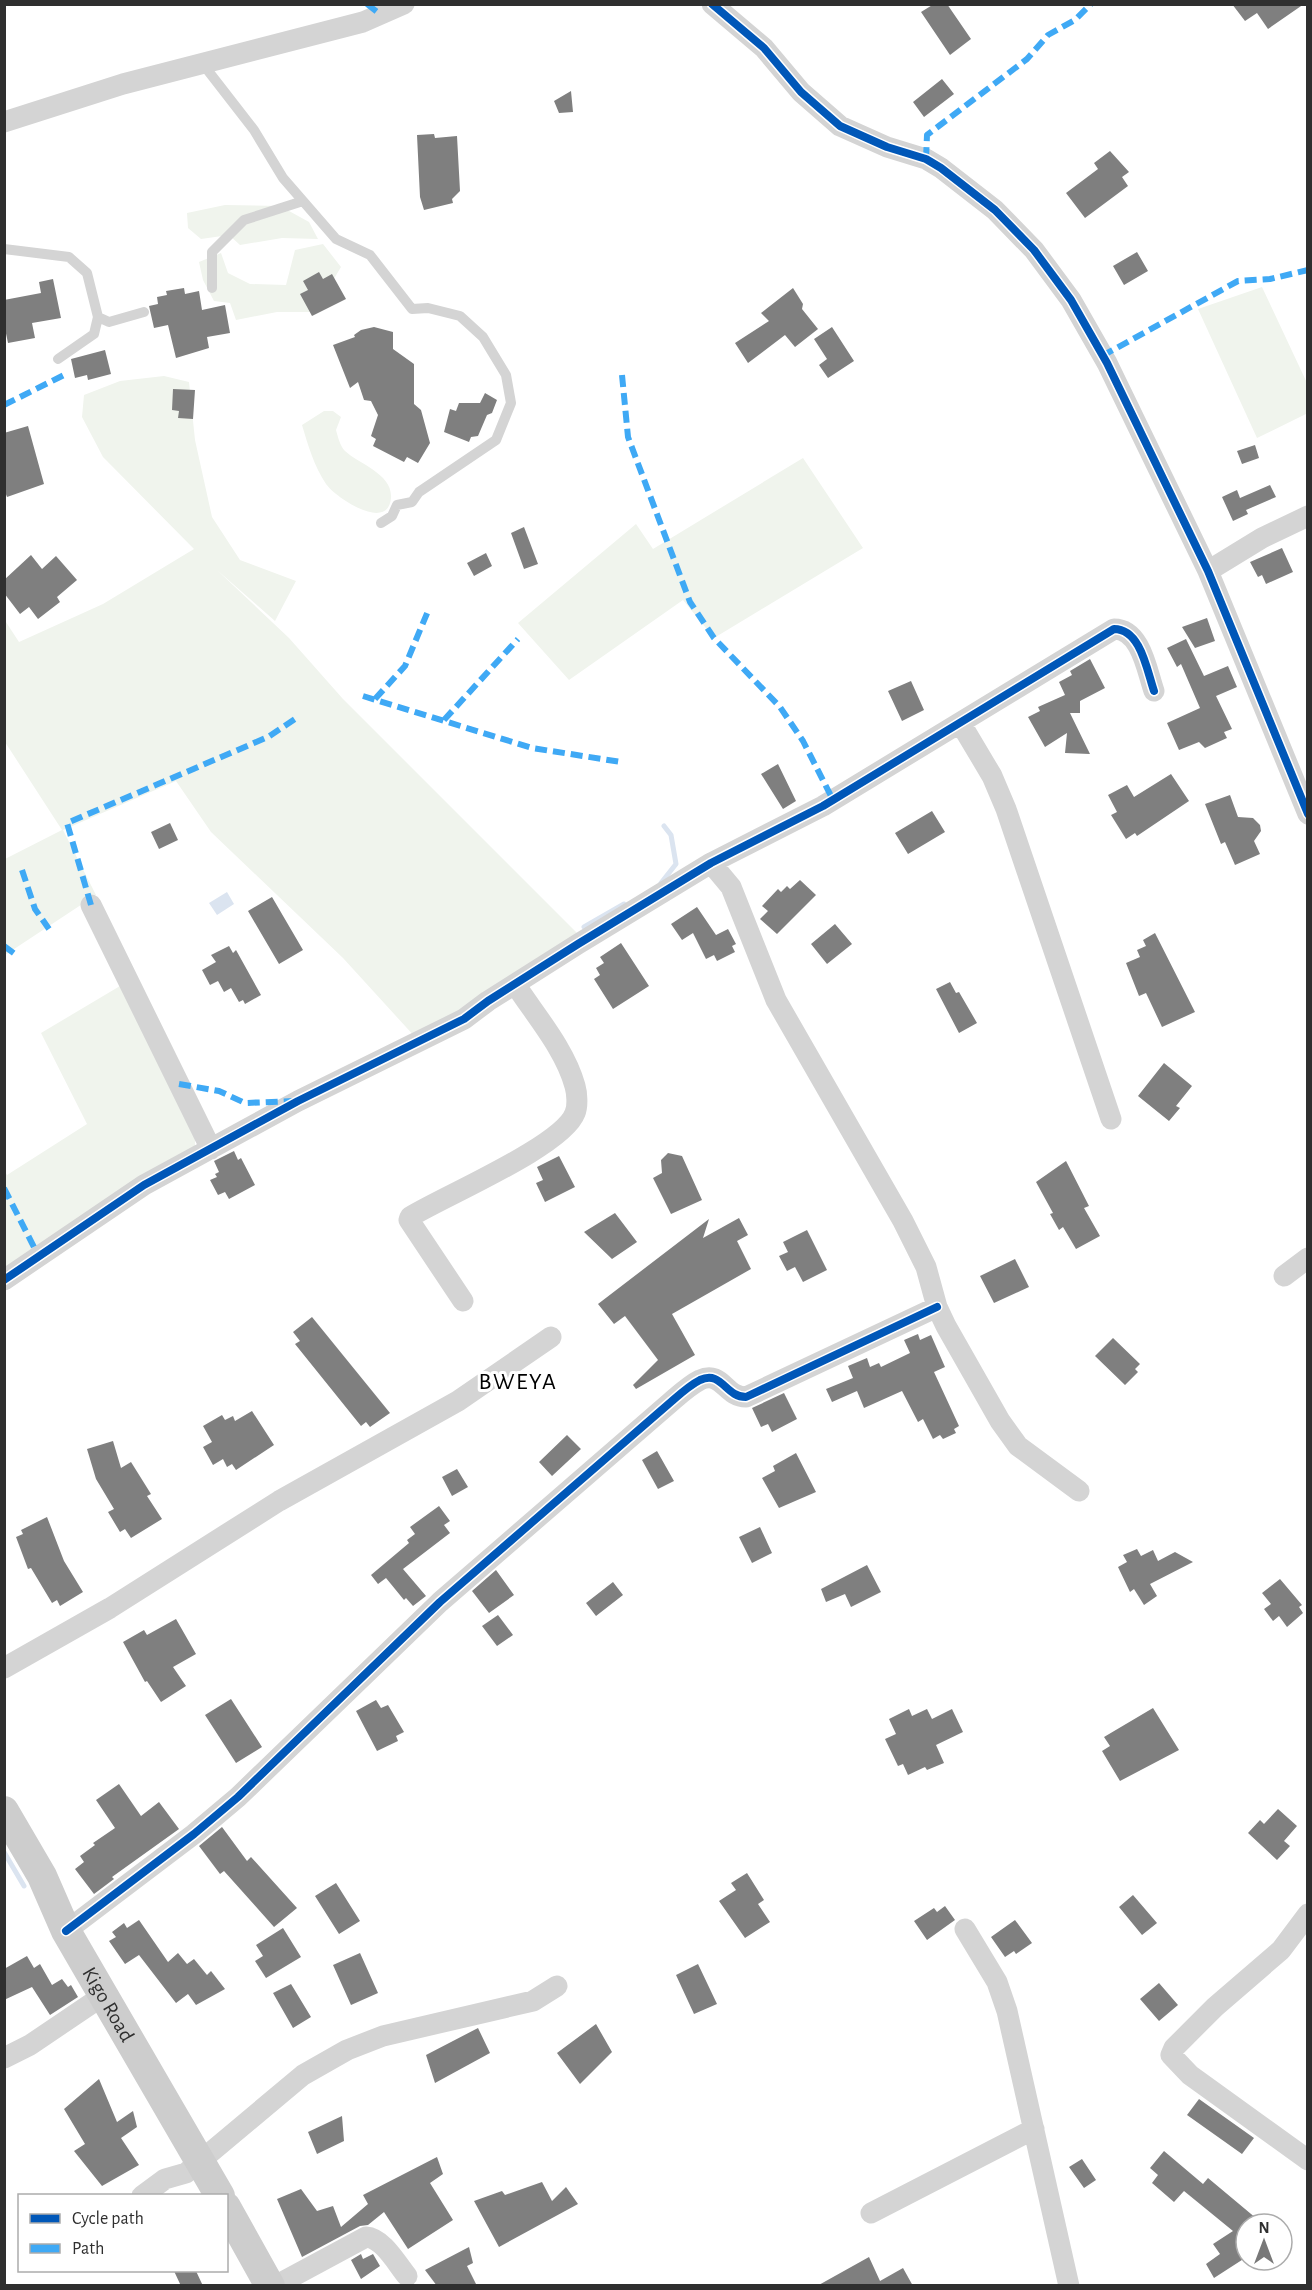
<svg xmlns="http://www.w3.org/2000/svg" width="1312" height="2290" font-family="'Alegreya Sans',sans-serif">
<rect width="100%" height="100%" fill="#fff"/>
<path fill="#f0f4ed" d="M225,205l55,1 29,16 9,17 -36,-1 -42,7 -11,-10 -28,4 -13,-11 -1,-15z
M323,244l18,23 -27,45h-37l-41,8 -6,-17 -16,-2 -11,-21 -4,-18 22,-9 7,20 22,11 36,1 9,-35z
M1262,287l45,96 1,30 -51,25 -59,-129z
M164,376l25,6 6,58 17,77 28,43 56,21 -21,40 -58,-51 72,68 54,61 236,236 -163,103 -73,-80 -132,-126 -35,-51 -113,49 33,65 -91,60v-96l57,-29 -57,-88 -1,-123 15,23 84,-38 91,-55 -91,-92 -21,-40 2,-22 36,-14z
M324,411h9l8,6 -5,13c2,7 4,16 9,21 14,13 48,23 46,47 -3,35 -56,-1 -65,-14 -12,-18 -18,-39 -24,-59z
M803,458l60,90 -149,90 -31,-38 -114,80 -51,-57 118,-99 17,25z
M120,986l75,149v14l-190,122 -1,-101 3,5 80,-51 -46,-91z"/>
<path fill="#dbe4f0" d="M227,892l7,12 -17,11 -8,-12z"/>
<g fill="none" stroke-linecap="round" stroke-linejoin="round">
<path stroke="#dbe4f0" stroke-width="5" d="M661,883l15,-19 -5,-29 -7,-9
M584,927l40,-23
M4,1852l20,34"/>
</g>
<path fill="#7f7f7f" d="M934,4h13l24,35 -21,16 -29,-43z
M1232,4h72l-36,25 -11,-16 -12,8z
M942,79l12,15 -30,23 -11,-15z
M571,91l2,21 -14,1 -5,-12z
M434,134l1,4 22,-2 3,55 -8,8 1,4 -29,7 -4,-13 -3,-62z
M1110,151l19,21 -7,5 6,9 -43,32 -19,-25 32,-24 -4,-6z
M1137,252l11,19 -24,14 -11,-19z
M319,272l4,7 9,-5 14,25 -34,17 -12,-22 8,-4 -5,-9z
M53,279l8,39 -29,5 3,15 -27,5 -4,-19v-24l37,-7 -2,-11z
M184,288l1,6 14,-3 3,19 23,-5 5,28 -23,4 2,11 -33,10 -8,-33 -14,3 -5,-22 9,-2 -1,-7 10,-2 -1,-4z
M793,288l10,16 -1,5 16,20 -23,18 -10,-12 -37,28 -13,-20 34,-22 -8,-8z
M374,327l19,5v17l21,15v40l7,6 9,33 -12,20 -11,-6 -3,5 -31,-16 3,-7 -5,-3 7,-21 -7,-14 -7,-1 -6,-18 -8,6 -17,-43 22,-8 -1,-2 7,-5z
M832,327l22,34 -26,17 -9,-13 8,-6 -13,-20z
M105,350l6,24 -23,6 -1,-5 -12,3 -4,-19z
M173,389l22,1 -2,29 -15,-1 1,-7 -7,-1z
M485,393l12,7 -5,13 -5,2 -9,21 -7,1 -2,5 -25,-10 6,-23 6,2 3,-8h21z
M28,426l16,58 -37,13 -3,-8v-56z
M1255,445l4,13 -17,6 -5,-13z
M1270,485l6,12 -30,13 2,4 -15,7 -11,-24 15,-7 3,8z
M524,527l14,37 -14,5 -13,-36z
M1282,548l11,24 -27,12 -4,-9 -4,2 -8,-15z
M486,553l6,13 -18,10 -7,-13z
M31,555l11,14 14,-13 21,24 -20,17 3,5 -22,17 -9,-12 -9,7 -16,-21v-13z
M1207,618l8,23 -20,7 -13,-21z
M1186,639l18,37 24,-10 9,21 -21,9 16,33 -8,3 3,6 -22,10 -6,-6 -20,8 -12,-27 33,-15 -19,-44 -4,3 -10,-19z
M1090,659l15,29 -25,13v12h-10l20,41 -25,-1 2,-20 -22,14 -17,-30 12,-6 -2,-4 27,-12 -6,-13 13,-7 -2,-4z
M911,681l13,29 -22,11 -14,-30z
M778,764l18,37 -13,8 -22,-35z
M1171,774l18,27 -52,35 -2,-3 -9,6 -15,-24 6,-3 -9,-17 19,-10 7,12z
M1230,795l8,22 15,1 7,7 1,6 -7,10 6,13 -25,11 -10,-23 -4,2 -16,-40z
M932,811l13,21 -37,22 -13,-21z
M170,823l8,17 -19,9 -8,-17z
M800,880l16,15 -39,39 -17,-15 8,-8 -6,-5 16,-17 3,3 6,-6 3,3z
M272,897l31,53 -24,14 -31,-53z
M697,907l19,28 12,-6 8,15 -4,2 3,6 -18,9 -3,-6 -8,4 -13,-26 -11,7 -11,-16z
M835,924l17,20 -25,20 -16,-20z
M1155,933l40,79 -33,15 -16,-34 -7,3 -13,-33 14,-6 -3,-7 9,-4 -3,-6z
M621,943l28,43 -36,23 -19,-30 6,-4 -4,-7 8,-5 -4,-6z
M229,946l4,7 3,-3 25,45 -16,9 -2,-4 -4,2 -8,-14 -7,4 -6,-11 -8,4 -8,-15 14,-8 -5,-7z
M950,982l6,11 3,-1 18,31 -18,10 -23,-44z
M1164,1063l28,23 -16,20 4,2 -11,13 -31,-25z
M234,1151l4,9 3,-2 14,27 -26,14 -4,-7 -7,3 -8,-15 7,-3 -2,-3 4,-2 -5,-11z
M668,1153l14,3 20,44 -31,14 -18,-36 9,-5 -1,-13z
M559,1156l16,31 -30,15 -9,-19 7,-3 -6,-13z
M1066,1161l23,45 -5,2 16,28 -24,13 -13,-22 -4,3 -9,-16 3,-1 -17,-31z
M615,1213l22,29 -25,17 -28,-27z
M739,1218l9,17 -11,6 14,28 -79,45 23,41 -59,34 -3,-4 25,-25 -33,-44 -11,8 -16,-20 111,-85 -6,19z
M807,1230l20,40 -24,12 -8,-15 -8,4 -8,-15 9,-4 -5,-10z
M1015,1259l14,28 -35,16 -14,-27z
M312,1317l78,96 -20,14 -4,-5 -5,4 -66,-82 5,-3 -7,-9z
M918,1334l2,6 11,-5 14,32 -11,5 25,54 -5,3 2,4 -13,6 -3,-4 -7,4 -10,-20 -5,3 -16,-31 -38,17 -7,-17 -25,11 -6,-13 27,-11 -5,-12 19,-8 3,9 9,-4 2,4 29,-14 -6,-13z
M1113,1338l27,26 -5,5 3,3 -13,13 -30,-29z
M784,1393l13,26 -25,13 -4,-8 -7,3 -9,-19z
M252,1411l22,34 -38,25 -4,-6 -5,3 -4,-8 -10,6 -10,-18 9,-5 -9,-16 19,-11 3,5 8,-4 2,5z
M567,1435l14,14 -29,27 -13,-14z
M113,1441l8,27 10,-6 20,32 -4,2 15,23 -31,19 -6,-9 -5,3 -12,-20 6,-3 -18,-30 -9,-30z
M657,1451l17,30 -16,8 -16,-29z
M796,1453l20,39 -37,16 -17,-30 13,-7 -2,-5z
M457,1469l11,18 -16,9 -10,-19z
M439,1506l11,15 -6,4 6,8 -47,36 23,27 -13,10 -7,-8 -2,2 -18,-22 -8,6 -7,-9 38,-32 -2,-3 8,-6 -5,-7z
M47,1517l17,44 19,31 -23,14 -3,-6 -5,3 -21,-35 -3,1 -12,-32 7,-3 -2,-4z
M760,1527l12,26 -20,10 -13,-26z
M1137,1549l4,7 12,-6 5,11 17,-9 18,10 -43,22 7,12 -13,9 -10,-16 -4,3 -12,-25 9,-5 -4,-7z
M867,1565l14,27 -30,15 -6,-13 -19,8 -5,-13z
M496,1570l18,25 -25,18 -17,-22z
M1280,1579l22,26 -3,2 4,6 -16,14 -8,-11 -6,5 -9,-12 7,-5 -9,-11z
M613,1582l10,13 -27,21 -10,-13z
M498,1615l15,20 -16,11 -15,-20z
M176,1619l20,35 -23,13 13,19 -25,16 -14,-21 -2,1 -22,-40 21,-12 3,5z
M231,1699l31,48 -26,16 -31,-48z
M376,1700l5,8 7,-3 16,27 -8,4 2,5 -21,10 -21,-40z
M1153,1708l26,42 -59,31 -18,-30 8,-5 -6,-9z
M909,1709l3,7 15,-7 5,10 20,-10 11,23 -27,13 8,18 -17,7 -2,-3 -17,8 -5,-11 -5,2 -13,-27 11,-5 -7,-15z
M119,1784l22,32 18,-14 20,27 -67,48 2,2 -20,15 -19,-25 9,-7 -4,-6 15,-11 -2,-2 22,-15 -19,-28z
M1278,1809l19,17 -13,15 6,5 -13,14 -29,-27 12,-13 4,4z
M222,1827l25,34 4,-4 46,51 -23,19 -50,-56 -4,3 -21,-28z
M747,1873l17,27 -6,4 12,18 -25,16 -26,-37 17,-11 -5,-7z
M336,1883l24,38 -21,13 -24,-38z
M1133,1895l24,28 -15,12 -23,-28z
M945,1906l10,14 -28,20 -13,-19 20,-13 3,4z
M139,1920l29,42 10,-9 9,11 7,-5 13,16 4,-4 14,18 -29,16 -8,-11 -12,9 -37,-48 -14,9 -16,-23 7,-4 -4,-5 12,-9 3,5z
M1015,1920l17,23 -16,11 -2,-3 -9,6 -14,-20z
M283,1928l18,29 -35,21 -11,-17 8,-5 -7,-11z
M360,1953l18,40 -27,12 -18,-40z
M27,1956l7,12 6,-4 12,21 10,-6 6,8 3,-2 7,12 -28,18 -18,-28 -28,13v-31z
M698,1964l19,40 -23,10 -18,-39z
M1159,1983l19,22 -19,16 -19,-22z
M291,1984l20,33 -18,11 -20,-35z
M596,2024l16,28 -32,32 -23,-31z
M478,2028l12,25 -55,30 -9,-28z
M99,2079l18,43 16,-11 4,16 -16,11 18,27 -37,21 -28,-35 11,-7 -21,-35z
M1199,2099l55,39 -12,16 -55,-39z
M342,2116l2,25 -27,13 -9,-22z
M1164,2151l39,33 5,-6 55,46h-17v18l-2,-2 -6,8 7,10 -31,20 -8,-14 14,-10 -7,-10 20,-13 -49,-40 -10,11 -22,-19 6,-8 -8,-7z
M437,2157l6,17 -13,9 23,37 -45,29 -24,-37 -16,13 -8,1 -58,31 -25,-58 24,-10 16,22 16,-5 8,21 27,-23 -5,-9z
M1082,2159l14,21 -12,8 -15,-21z
M542,2182l10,19 14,-14 12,17 -79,43 -25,-46 28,-10 3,4z
M469,2247l4,16 -6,3 10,20h-40l-12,-16z
M361,2254l2,5 10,-5 7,12 -19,13 -10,-19z
M869,2257l11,24 23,-13 10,18h-96z
M174,2271h22l7,15h-22z"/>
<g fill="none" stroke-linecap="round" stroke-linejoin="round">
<path stroke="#d4d4d4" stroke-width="10" d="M202,63l52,67 29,48 53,61 34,16 42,54 16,-1 32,8 23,21 23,38 5,28 -15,37 -77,52 -7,10 -15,3 -5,11 -11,7
M4,249l65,8 18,16 11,44 11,5 35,-10
M212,288v-36l32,-32 59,-19
M58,359l36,-25 4,-17"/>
<path stroke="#d4d4d4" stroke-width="21" d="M712,4l52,44 37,44 39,34 47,21 39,12 15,9 54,42 39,40 37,50 36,63 101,208 100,243
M4,122l119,-38 240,-62 41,-18
M1208,571l54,-33 46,-22
M961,724l31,52 14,33 105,310
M711,863l20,24 45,113 127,221 23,46 11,40 9,19 54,95 18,25 61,45
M91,905l120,244
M1284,1276l24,-18
M4,1280l140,-95 154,-84 166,-82 24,-18 90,-57 133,-81 112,-57 291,-177c27,0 33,42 40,62
M463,1301l-54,-81 1,-3c34,-21 153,-71 165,-104 3,-7 2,-20 0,-27 -10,-37 -40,-71 -60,-102
M4,1668l106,-60 169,-107 179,-100 93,-64
M1308,1914l-27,36 -66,57 -41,41 -3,7 19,20 118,85
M965,1929l32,53 10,29 62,275
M66,1931l128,-97 44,-37 202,-195 232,-201c8,-7 18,-16 28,-21 22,-10 25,17 46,17l191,-90
M4,2058l26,-13 74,-50
M142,2196l23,-17 21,-6 117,-98 44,-25 36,-14 150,-35 24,-15
M871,2213l163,-84
M275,2286l91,-49c17,1 31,27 41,39"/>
<g stroke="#cdcdcd" stroke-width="30">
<path id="s1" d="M4,1811l38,65 24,55 154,265"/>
<path d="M226,2207l44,79"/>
</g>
<path stroke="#3fa9f5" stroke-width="6" stroke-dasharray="12 6" stroke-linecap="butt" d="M367,4l14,11
M926,159l1,-24 100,-76 21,-24 27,-15 16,-16
M1102,356l136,-75 32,-2 38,-9
M622,375l6,62 62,165 24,36 66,69 23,34 30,59
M4,405l62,-31
M363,696l169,52 89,14
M375,699l30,-33 23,-55
M444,720l74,-81
M22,870l13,39 14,20
M91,905l-24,-82 201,-86 30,-20
M4,946l11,8
M179,1084l40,7 26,12 48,-2
M4,1188l35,69
M1307,1713h1"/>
<defs>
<path id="cycleway" d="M712,4l52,44 37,44 39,34 47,21 39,12 15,9 54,42 39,40 37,50 36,63 101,208 100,243
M4,1280l140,-95 154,-84 166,-82 24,-18 90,-57 133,-81 112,-57 291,-177c27,0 33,42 40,62
M66,1931l128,-97 44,-37 202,-195 232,-201c8,-7 18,-16 28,-21 22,-10 25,17 46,17l191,-90"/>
</defs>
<use href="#cycleway" stroke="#fff" stroke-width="11"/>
<use href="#cycleway" stroke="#0057b8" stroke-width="8"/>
</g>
<g text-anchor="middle" stroke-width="6" stroke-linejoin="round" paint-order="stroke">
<g font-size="21" fill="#2f2f2f" stroke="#fff">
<text dy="7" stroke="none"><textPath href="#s1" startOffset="220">Kigo Road</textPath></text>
</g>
<g font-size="24" letter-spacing="1.5" fill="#000" stroke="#fff">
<text x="518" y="1389">BWEYA</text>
</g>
</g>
<rect width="1312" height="2290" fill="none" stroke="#2f2f2f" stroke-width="12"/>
<rect x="18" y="2194" width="210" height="78" fill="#ffffff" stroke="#acacac" stroke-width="1.5"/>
<rect x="30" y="2214" width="30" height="9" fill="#0057b8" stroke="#acacac" stroke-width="1.5"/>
<text x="72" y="2224" font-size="18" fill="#2f2f2f">Cycle path</text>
<rect x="30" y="2244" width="30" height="9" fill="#3fa9f5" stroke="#acacac" stroke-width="1.5"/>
<text x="72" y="2254" font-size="18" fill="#2f2f2f">Path</text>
<g transform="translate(1264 2242)"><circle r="28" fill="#ffffff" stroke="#acacac" stroke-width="1.5"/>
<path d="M0-4.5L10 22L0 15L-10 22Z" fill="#787878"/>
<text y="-9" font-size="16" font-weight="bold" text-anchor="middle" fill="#2f2f2f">N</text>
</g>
</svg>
